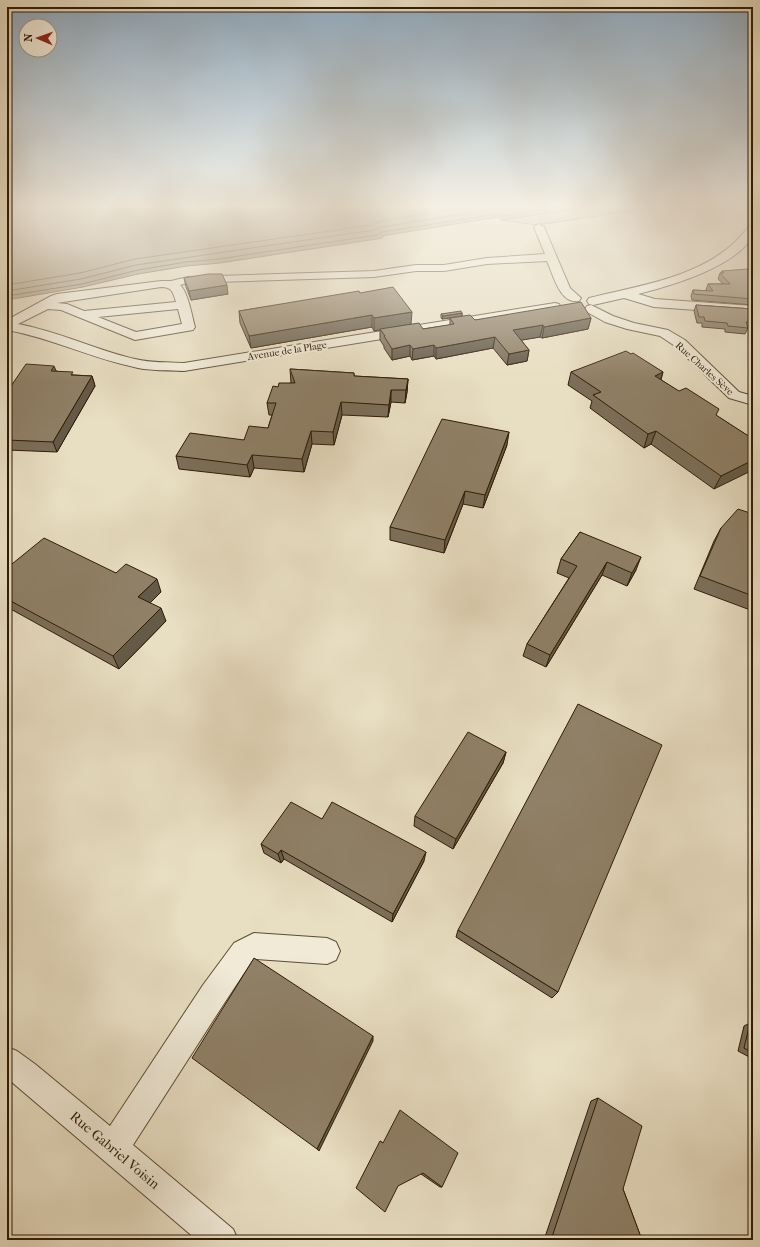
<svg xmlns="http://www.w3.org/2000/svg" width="760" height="1247" font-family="'IM FELL French Canon',serif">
<rect width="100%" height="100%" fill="#e8dec2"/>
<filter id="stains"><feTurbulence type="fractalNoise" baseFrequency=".005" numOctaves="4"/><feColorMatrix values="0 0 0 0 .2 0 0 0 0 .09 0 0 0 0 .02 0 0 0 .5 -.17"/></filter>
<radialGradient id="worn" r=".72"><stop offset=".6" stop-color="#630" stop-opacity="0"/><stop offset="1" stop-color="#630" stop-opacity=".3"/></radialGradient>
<path fill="#c9bda2" stroke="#7c6c54" d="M588,207h68l-119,18 -36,-5z"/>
<path fill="#a99c82" stroke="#786850" d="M7,207h581l-87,13 -3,-3 -116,19 1,2 -163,25 -33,3 -49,8 -55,13 -76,13z"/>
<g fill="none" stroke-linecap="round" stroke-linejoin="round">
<path stroke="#6c5c44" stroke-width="1" d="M7,285l73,-12 55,-14 237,-34 8,-4 88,-14
M7,291l74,-12 55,-14 239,-35 6,-3 115,-18 8,1 23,-3
M7,296l75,-12 56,-14 48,-8 33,-3 158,-24 5,-3 115,-18 6,2 58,-9"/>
<defs>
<path id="minor" d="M539,224l5,3 26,61 11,10 -2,3c-19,4 -26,-27 -32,-40l-60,3 -43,7h-28l-42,6 -186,6 -8,2c8,7 12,31 15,42l-2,3 -58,10 -74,-30 -13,-1 -30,15c40,7 77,26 117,35 16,4 33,3 49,4l371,-60 4,1 2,3 -2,3 -4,1 -371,60c-15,-1 -31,0 -46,-3 -45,-9 -86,-30 -131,-38v-10l44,-24 6,-2 104,-13h10l17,-4 186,-6 42,-6h28l43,-7 58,-4 -11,-27zM161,287c11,0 12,5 15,15l-92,9 -17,-7 -10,-1zM178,309l4,15 -46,8 -38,-15z
M753,225c0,4 1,9 -1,12 -17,30 -82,49 -114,57l17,5 98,7v8l-99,-7 -30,-9 -31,7 -4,-1 -2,-3 2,-3c56,-14 124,-22 160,-72z
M591,305l22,11 21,7 34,7 17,10 54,52 14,4v9l-24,-7 -54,-52 -15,-10 -33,-7 -22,-7 -18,-10 -2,-3 2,-3z
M254,933l73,5 9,4 4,9 -4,9 -9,4 -71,-5 -4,2 -29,44 -90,140 100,84 5,11h-41l-190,-162v-31l10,4 18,13 75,62 93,-141 31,-42z"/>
</defs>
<use href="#minor" stroke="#5d4c34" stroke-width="2"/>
<use href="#minor" fill="#f0ead7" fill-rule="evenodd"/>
</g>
<path fill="#7b6e59" stroke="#2f1b05" d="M722,271l31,4v30l-61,-5 -1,-4 2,-6 14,1 -1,-1 2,-6h15l-5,-5 2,-6h1z
M184,278l44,16 -37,6 -5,-13z
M360,293l51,31 12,5 27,-4v-7l-8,1 -1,-1v-4l21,-1v3l13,4 116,-2 -3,11 -46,9 -2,-1 -19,3 8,10 -2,11 -20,4 -14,-17 -57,11 -2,-3 -22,4 -2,-4 -18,4 -8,-12v-2l-4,-6v-10l-6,1 -2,-4 -121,21 -11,-25 -1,-12z
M696,305l57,4v19h-5l-3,6 -20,-2v-3l-23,-2v-4h-5l-3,-12z
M631,354l32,18 -2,8 92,59 -39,50 -63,-45 -7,4 -54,-40 2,-7 -24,-16 3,-13z
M290,369l64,4v3l54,3 -1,13 -2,11 -14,-1 -3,15 -46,-2 -8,30 -22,-1 -8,28 -50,-4 -4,9 -71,-8 -3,-13 68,-16 24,-12 4,-13h-3l-2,-12 11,-16 13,-4z
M56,371l18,4 18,1 3,10 -38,66 -50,-2v-58z
M507,445l-24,63 -20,-4 -19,49 -54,-13v-13z
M753,514v97l-59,-22 20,-48 7,-13z
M580,532l56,38 -9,16 -25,-11 -56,92 -23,-11 4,-12 42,-66 -12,-5 4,-14z
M7,568l109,5 45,19 -11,11 16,18 -47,48 -112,-62z
M506,752l-3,11 -50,86 -39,-23 1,-10z
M322,819l102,42 -32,61 -108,-63 -3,4 -17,-10 -3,-9z
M458,930l100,62 -6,6 -96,-61z
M750,1023l3,2v34l-15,-8 6,-25z
M598,1098l25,91 19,51h-98l47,-139z
M380,1141l62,46h-2l-19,-13z"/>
<path fill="#645a48" stroke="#2f1b05" d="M227,285l1,9 -37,6 -2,-9z
M412,312l-1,12 -37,7v-13z
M462,313v3l-20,3 1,-3z
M372,315v12l-121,21 -2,-12z
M591,318l-3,11 -46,9 2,-11z
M543,325l-3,12 -29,5 2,-12z
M495,337l-2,11 -57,11v-11z
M410,345v11l-18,4v-11z
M434,345v11l-22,4 1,-11z
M529,350l-2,11 -20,4 2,-11z
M54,366l4,9 -7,-4z
M663,372l-4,13 -4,-9z
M92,376l3,10 -38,66 -4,-10z
M408,379l-1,13 -2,11 1,-13z
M391,390v12l-3,15 1,-12z
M341,402l1,13 -8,30 -1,-13z
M311,431l1,13 -8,28 -2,-13z
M656,431l-5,13 -7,4 4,-14z
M509,432l-2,13 -24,63 2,-13z
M252,455l2,13 -4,9 -3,-12z
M753,460v10l-39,19 7,-13z
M465,491l-2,13 -19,49 1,-13z
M641,557l-5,13 -9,16 5,-13z
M607,562l-5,13 -56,92 4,-12z
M157,579l4,13 -18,18 -5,-13z
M161,608l5,13 -47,48 -6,-13z
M506,752l-3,11 -50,86 3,-10z
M281,850l3,9 -3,4 -3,-9z
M426,852l-2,9 -32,61 1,-8z
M373,1036v5l-54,110 -2,-2z"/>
<path fill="#8f8067" stroke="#2f1b05" d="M748,269l5,6v24l-59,-5 -1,-4 20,1 -5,-7h22l-10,-11h4l-2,-2z
M208,274h14l5,11 -38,6 -5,-13z
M393,287l19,25 -38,6 -2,-3 -123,21 -10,-25 120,-20 1,2z
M581,302l10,16 -47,9 -1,-2 -30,5 16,20 -20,4 -14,-17 -59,11 -2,-3 -21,4 -3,-4 -18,4 -8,-13h1l-5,-7 39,-6 4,6 31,-5 -4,-6 20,-3 5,5z
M696,305l57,4v13h-7l2,6 -20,-2 -1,-3 -22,-2 -1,-4h-5z
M461,311l1,2 -19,3 -2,-2z
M626,351l5,3 2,-1 30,19 -8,4 24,15 7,-3 33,21 -3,6 37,24v21l-32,16 -65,-45 -8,3 -55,-39 8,-3 -30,-20z
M26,364l28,2 -3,5 22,1 -2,3 21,1 -39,66 -46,-2v-48z
M290,369l64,4v3l54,3 -2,11h-15l-2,15 -48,-3 -8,30 -22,-1 -9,28 -50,-4 -5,10 -71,-9 14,-23 54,7 5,-14 19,2 8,-25h-9l6,-17 5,1 1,-4h16z
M442,419l67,13 -24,63 -20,-4 -20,49 -55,-13z
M738,509l15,5v82l-53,-20 21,-48z
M580,532l61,25 -9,16 -25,-11 -57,93 -23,-11 50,-78 -16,-7z
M44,538l72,35 10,-9 31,15 -19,18 23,11 -48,48 -106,-57v-31z
M578,704l84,41 -104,247 -100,-62z
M468,732l38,20 -50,87 -41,-23z
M291,802l31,17 10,-17 94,50 -33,62 -112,-64 -3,4 -17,-10z
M254,958l119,78 -56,113 -125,-91z
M750,1023l3,2v28l-9,-5z
M598,1098l44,28 -19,63 19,51h-91z
M400,1110l58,43 -16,34 -19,-14 -25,13 -13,26 -29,-24 24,-47 3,2z"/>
<linearGradient id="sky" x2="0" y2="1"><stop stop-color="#8faabf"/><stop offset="0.54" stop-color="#f5f0e4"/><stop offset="1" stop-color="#f5f0e4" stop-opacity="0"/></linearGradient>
<rect width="760" height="382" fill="url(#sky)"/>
<g text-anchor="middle" stroke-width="4" stroke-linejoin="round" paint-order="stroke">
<g font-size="10" fill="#2f1b05" stroke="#f0ead7">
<text transform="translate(287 350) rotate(-9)" y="4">Avenue de la Plage</text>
<text transform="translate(705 368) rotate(42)" y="4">Rue Charles Sève</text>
</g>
<g font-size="14" fill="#2f1b05" stroke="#f0ead7">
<text transform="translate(115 1150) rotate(40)" y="5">Rue Gabriel Voisin</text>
</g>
</g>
<rect width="760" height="1247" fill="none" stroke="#e8dec2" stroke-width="24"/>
<rect x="8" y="8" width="744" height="1231" fill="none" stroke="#2f1b05" stroke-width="2"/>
<rect x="12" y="12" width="736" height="1223" fill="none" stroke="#2f1b05"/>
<g transform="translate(38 38) rotate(272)"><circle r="19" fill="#f0ead7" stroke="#a39783"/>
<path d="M0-3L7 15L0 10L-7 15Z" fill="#8f2418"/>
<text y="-6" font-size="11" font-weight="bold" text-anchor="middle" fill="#2f1b05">N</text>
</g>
<rect width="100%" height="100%" filter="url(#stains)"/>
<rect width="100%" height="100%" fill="url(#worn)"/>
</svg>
